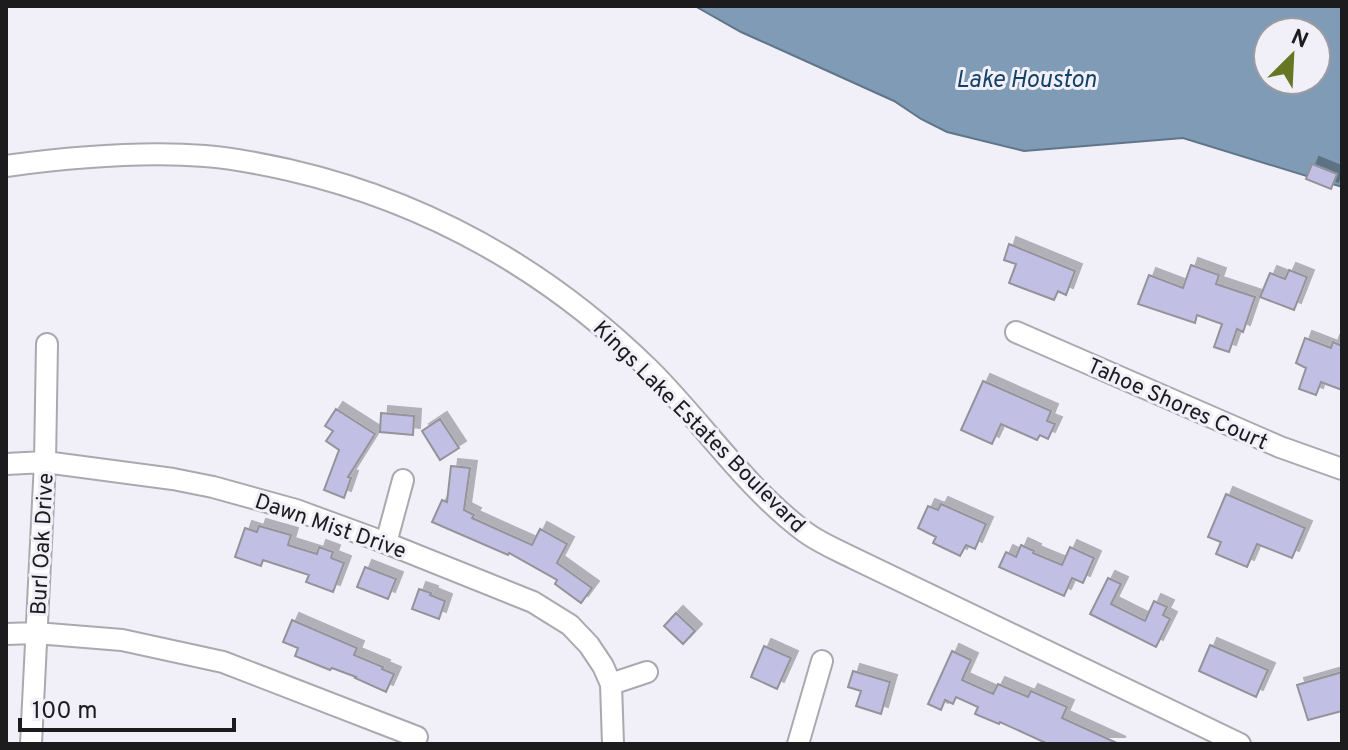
<svg xmlns="http://www.w3.org/2000/svg" width="1348" height="750" font-family="Overpass,sans-serif">
<defs>
<filter id="shadow"><feDropShadow dx="7" dy="-7" stdDeviation="0" flood-color="#0004"/></filter>
</defs>
<rect width="100%" height="100%" fill="#f1f0f8"/>
<path fill="#7f9bb6" stroke="#617589" stroke-width="2" fill-rule="evenodd" d="M695,6h647v181l-159,-49 -159,13 -77,-19 -26,-13 -27,-18 -153,-69zM1268,32h48v48h-48z"/>
<path fill="#c1bfe3" stroke="#939399" stroke-width="2" filter="url(#shadow)" d="M1312,164l25,10 -6,15 -25,-10z
M1009,244l66,27 -9,24 -8,-4 -4,9 -45,-17 7,-19 -12,-4z
M1191,265l28,10 -3,9 39,13 -12,35 -6,-3 -8,23 -15,-5 8,-23 -25,-9 -2,8 -57,-19 11,-29 34,13z
M1289,270l18,7 -13,33 -34,-13 10,-24 15,6z
M1305,338l26,10 2,-6 9,4v44l-21,-8 -5,13 -17,-6 7,-21 -10,-5z
M983,381l68,30 -4,10 8,3 -7,15 -8,-4 -3,5 -36,-16 -9,20 -31,-14z
M336,409l39,25 -27,43 3,1 -7,20 -20,-8 15,-40 -13,-9 7,-10 -8,-5z
M381,413l33,3 -1,19 -33,-3z
M440,419l19,29 -19,12 -18,-29z
M451,466l19,2 -6,42 10,5 -2,3 60,27 8,-16 27,15 -10,19 35,25 -11,15 -26,-19 2,-4 -48,-27 -1,2 -76,-33 10,-22 5,2z
M1226,494l79,34 -13,30 -35,-14 -10,23 -31,-13 5,-12 -13,-5z
M941,504l45,20 -11,25 -9,-4 -6,11 -27,-13 3,-6 -18,-9 10,-22 10,4z
M259,526l32,9 -3,10 29,9 2,-7 14,5 -2,6 13,5 -11,29 -27,-10 3,-7 -46,-15 -2,6 -26,-9 10,-29 12,4z
M1021,545l13,6 -1,2 29,12 8,-18 24,11 -11,25 -11,-5 -8,18 -65,-29 7,-15 10,5z
M365,567l31,12 -8,20 -31,-12z
M1108,578l13,6 -10,20 34,17 9,-20 13,6 -4,8 7,4 -14,28 -66,-33z
M419,589l12,4 -1,2 15,6 -6,18 -27,-10z
M676,613l19,18 -12,13 -19,-18z
M292,620l65,28 -3,7 29,12 -1,2 12,5 -8,18 -31,-14 1,-1 -24,-9 -2,2 -35,-14 3,-8 -15,-6z
M1210,645l58,25 -12,27 -57,-26z
M764,646l27,12 -14,31 -26,-12z
M952,651l19,9 -9,20 31,14 5,-10 30,13 3,-6 36,16 -5,11 57,26h-71l-48,-22 -1,2 -24,-10 3,-7 -22,-10 -3,7 -8,-4 -4,10 -13,-6z
M853,671l37,11 -9,32 -25,-8 5,-15 -13,-4z
M1342,672v39l-34,9 -11,-35z"/>
<g fill="none" stroke-linecap="round" stroke-linejoin="round">
<defs>
<path id="minor" d="M6,166c66,-9 133,-15 199,-10 28,2 57,8 84,14 139,32 260,101 361,200 53,53 95,117 155,162 15,11 32,18 48,26l387,186
M1016,332l264,115 62,22
M6,464l39,-2 128,17 40,8 83,23 90,33 147,59 37,23 19,20 14,21 8,18 2,60
M386,543l17,-63
M6,634l30,-1 86,7 101,22 194,75
M611,684l36,-12
M31,744l14,-282 2,-118
M798,744l24,-83"/>
</defs>
<use href="#minor" stroke="#a9a9b0" stroke-width="24"/>
<use href="#minor" stroke="#fff" stroke-width="20"/>
</g>
<g text-anchor="middle" stroke-width="6" stroke-linejoin="round" paint-order="stroke">
<g font-size="22" fill="#1c1c1f" stroke="#f1f0f8">
<text transform="translate(1178 403) rotate(24)" y="8">Tahoe Shores Court</text>
<text transform="translate(700 426) rotate(45)" y="8">Kings Lake Estates Boulevard</text>
<text transform="translate(331 525) rotate(19)" y="8">Dawn Mist Drive</text>
<text transform="translate(41 544) rotate(-87)" y="8">Burl Oak Drive</text>
</g>
<g font-size="24" font-style="italic" fill="#144267" stroke="#f1f0f8">
<text x="1026" y="87">Lake Houston</text>
</g>
</g>
<rect width="1348" height="750" fill="none" stroke="#1c1c1f" stroke-width="16"/>
<g transform="translate(1292 56) rotate(24)"><circle r="38" fill="#f1f0f8" stroke="#9c9ba1" stroke-width="2"/>
<path d="M0-6L14 30L0 20L-14 30Z" fill="#667623"/>
<text y="-12" font-size="22" font-weight="bold" text-anchor="middle" fill="#1c1c1f">N</text>
</g>
<path d="M20 718v12h214v-12" fill="none" stroke="#1c1c1f" stroke-width="4"/>
<text x="32" y="718" font-size="24" fill="#1c1c1f" stroke="#f1f0f8" stroke-width="6" paint-order="stroke">100 m</text>
</svg>
